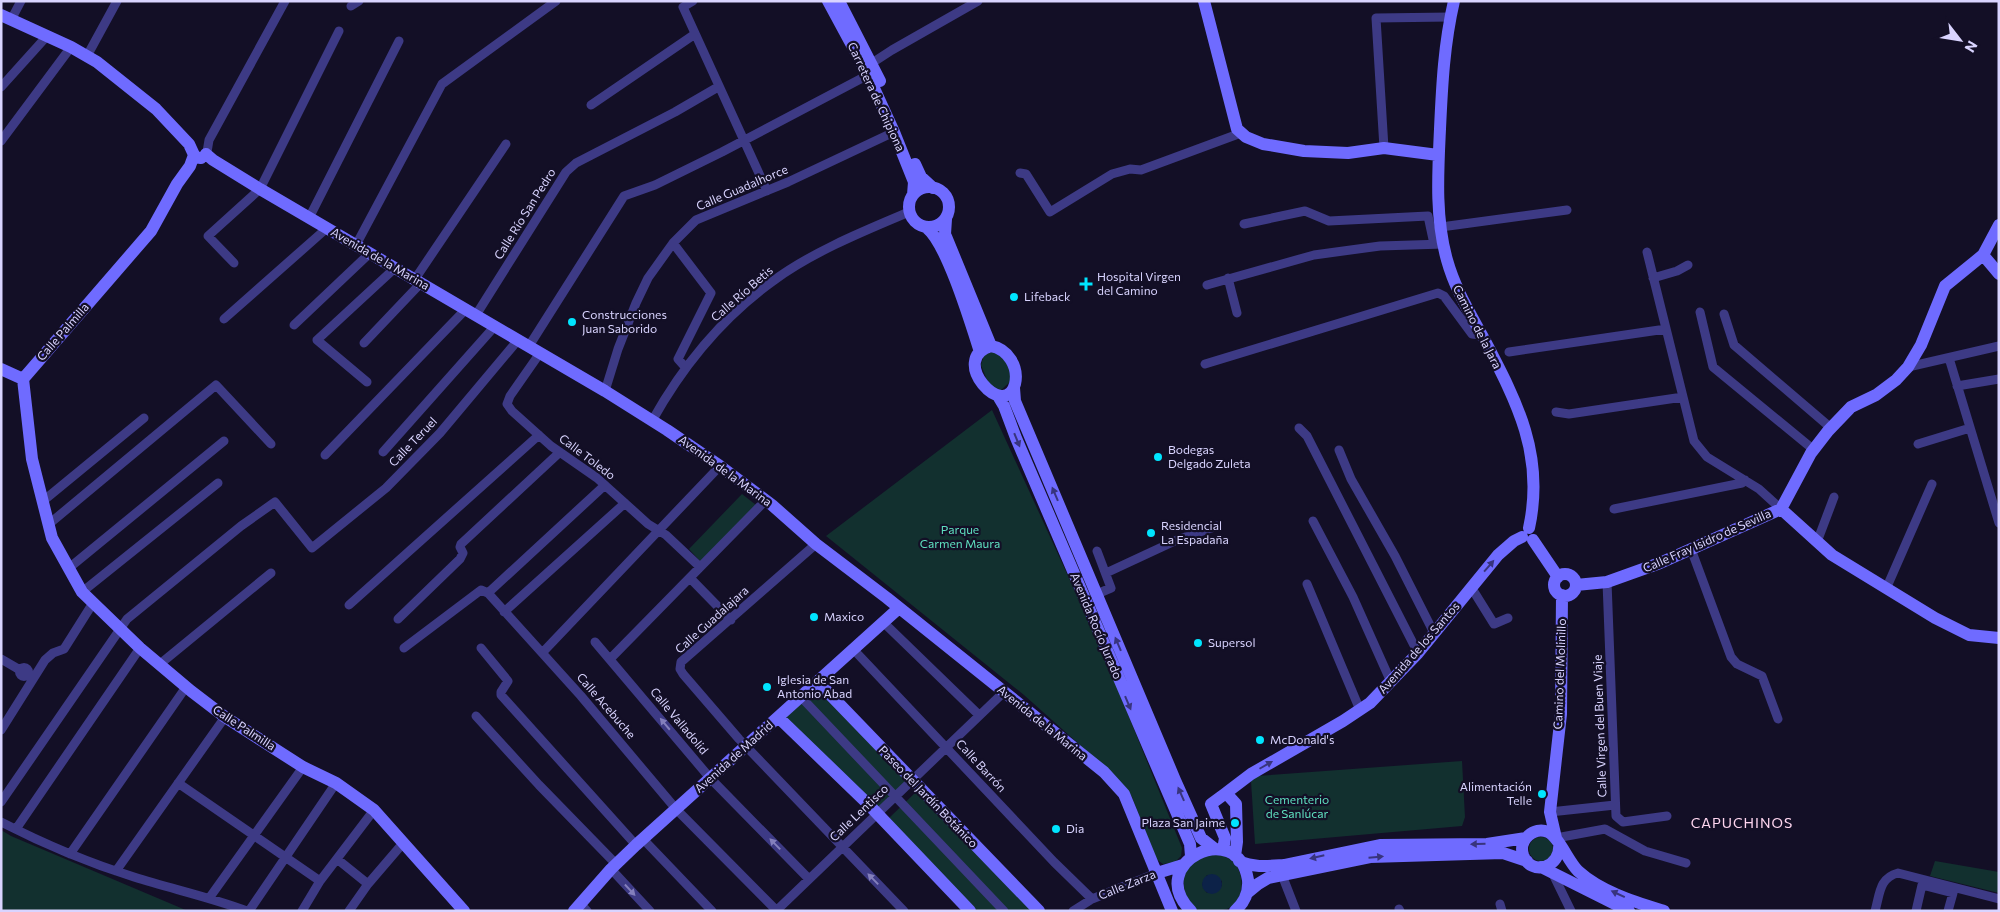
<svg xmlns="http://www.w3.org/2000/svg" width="2000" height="912" font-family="Commissioner,sans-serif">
<rect width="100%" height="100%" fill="#130f26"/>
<path fill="#12302f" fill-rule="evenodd" d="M995,351c9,7 17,18 16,30l-10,9 -12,-5 -8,-20 3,-10z
M992,410l110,240 80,198 -1,8 -6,6 -12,2 -7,-5 -24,-62 -24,-27 -84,-75 -198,-159z
M742,494l14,11 -55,57 -12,-13z
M818,682l94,98 -36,34 -97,-96z
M1462,761l3,56 -3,9 -207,18 -4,-63 6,-5z
M916,792l119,119h-58l-89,-92z
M1,830l10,6 177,75h-187z
M1529 849a12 12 0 1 1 24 0a12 12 0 1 1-24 0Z
M1203,856c6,0 13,-2 19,0 20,4 25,32 14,47 -8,9 -25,9 -36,8 -15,-5 -21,-31 -12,-43 3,-5 10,-8 15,-12zM1207,875l15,6v5l-15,7 -3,-4 -2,-5z
M1935,861l64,11v21l-69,-17z"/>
<path fill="#0c2248" d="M1202 884a10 10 0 1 1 20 0a10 10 0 1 1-20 0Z"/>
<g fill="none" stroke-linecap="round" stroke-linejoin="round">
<path stroke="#3d3a85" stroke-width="9" d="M693,1l-10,6 84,184
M351,6l8,-5
M11,20l10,-19
M87,56l30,-55
M872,63l20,-13 86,-49
M1,87l46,-51
M591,105l104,-71
M1,141l70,-94
M1384,148l-8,-130 74,-1
M207,152l2,-12 76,-139
M1020,173l6,1 24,38 62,-38 18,-5 11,1 100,-37
M309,218l90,-177
M1244,224l61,-13 24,10 99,-5 6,28
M1441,227l126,-17
M673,243l38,50 -33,66 8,9
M356,245l86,-161 114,-83
M1647,252l47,189 13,16 52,32 22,20
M234,263l-26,-27 52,-47 79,-158
M1228,278l9,35
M1653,278l24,-7 11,-6
M415,279l91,-135
M1207,285l107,-30 66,-9 64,-2
M1700,312l13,55 101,83
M1724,314l10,31 97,83
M476,315l90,-143 10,-9 99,-51 43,-25
M224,319l103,-91
M294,325l76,-72
M364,343l57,-60
M529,346l95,-150 31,-11 67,-33 146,-77
M1509,352l157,-23
M540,353l-30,43 -3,8 5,7 39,35 46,32 51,46 18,11 34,32
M1949,358l50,165
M1205,364l233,-71 6,3 28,38 9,1
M1908,367l91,-21
M367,382l-50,-42 78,-72
M1957,386l42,-7
M605,391l13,-42 18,-46 12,-25 25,-35 23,-23 92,-38 106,-50
M1556,412l13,2 114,-17
M652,421c30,-54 71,-104 121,-140 39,-29 91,-50 136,-69
M1299,428l8,8 111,217
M1918,444l52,-16
M1339,450l12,29 44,77 39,77
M383,452l112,-126
M325,455l141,-146
M43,501l101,-83
M1614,509l128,-26 3,-3
M1313,521l40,76 38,85
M49,524l167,-139 55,59
M1817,542l17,-45
M816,544l-135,118 -1,7 3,5 56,65 165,172
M1691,549l40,108 6,7 25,12 16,43
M1097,551l14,37 -14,6
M69,568l155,-127
M1106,573l71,-33 40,-14
M690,578l41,42
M1607,582l9,234 7,6 44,-6
M1307,584l53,126
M1471,587l23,37 14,-6
M1886,589l46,-105
M82,592l136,-109
M488,593l117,-108
M349,605l190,-170
M504,612l121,-109
M398,619l62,-60 3,-6 -3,-6 1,-3 99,-92
M883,622l96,93
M595,642l115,136 99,101
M404,648l77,-58 7,3 93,103 95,113 100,101
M481,648l27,33 -7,11v3l135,150
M853,649l201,213 38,37
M543,652l177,-186
M1,659l19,11
M610,659l156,-159
M160,664l111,-91
M19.5 672a4.5 4.5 0 1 1 9 0a4.5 4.5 0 1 1-9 0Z
M801,697l203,214
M476,716l63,69 77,79
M1,730l44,-70 8,-7 11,-4 29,-46
M178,783l142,98
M1,802l126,-183 114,-93 34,-24 37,46 74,-60 54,-55 78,-93
M1550,812l65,-7
M1,822c43,22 88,41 133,55 38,12 76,20 113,34
M16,829l124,-181
M1556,838l49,-9 40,22 41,12
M643,839l69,72
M70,854l116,-167
M337,859l31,25
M611,869l39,42
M116,871l109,-154
M1552,872l19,39
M1282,875l14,36
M210,897l93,-130
M580,903l7,8
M1500,904l2,7
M1399,909l1,2
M249,911l87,-128
M302,911l18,-30 54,-71
M349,911l19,-27 36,-42
M776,911l228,-219
M1073,911l19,-12 65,-26
M1875,911c5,-17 4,-33 23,-38l101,26
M1916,911l6,-26 31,8 -5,18"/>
<path stroke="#6f6bff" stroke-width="12" d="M828,1l40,74 26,57 20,50 -1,13
M839,1l41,80
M1204,1l33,128 9,8 17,7 41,7 44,2 36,-5 54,7
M1454,1c-10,43 -12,84 -14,128 -2,43 -5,89 7,131 8,29 23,53 37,79 33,63 61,116 45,189
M1,15l70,32 26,15 59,47 33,35 6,13 6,1
M206,154l7,6 47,29 345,202 62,39 53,36 52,39 44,39 71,54 217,174 20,22 48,117
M194,155l-4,11 -13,18 -26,47 -128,148 9,80 20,79 30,54 58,56 51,43 34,26 78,50 33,16 38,27 90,101
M915,164l6,13 12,11
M909 207a20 20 0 1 1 40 0a20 20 0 1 1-40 0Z
M946,219l-1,15 46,112
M927,228c20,16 44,96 53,124
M1983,255l16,19
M991,346c17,3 28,21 24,38 -10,38 -68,-25 -24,-38z
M1,369l22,10
M1014,388l1,13 160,379 26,58 14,11
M998,396l6,10 12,32 174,406 1,12
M1781,509l51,46 103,63 34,17 30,3
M1533,540l25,37
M1554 585a11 11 0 1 1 22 0a11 11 0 1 1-22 0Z
M1576,585l31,-3 53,-19 121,-54 30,-56 17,-22 23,-24 25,-12 20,-15 12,-13 13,-22 24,-59 38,-31 16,-30
M818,682l221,229
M779,718l90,87 101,106
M1226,793l25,-19 92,-53 27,-18 48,-50 80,-98 16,-14 8,-4
M1556,838l-6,-26 11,-98 1,-119
M1559,843c3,25 -28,34 -36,12 -5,-15 11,-29 25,-23 11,5 20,29 30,39 23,21 57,31 86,40
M1223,850l2,-12 -14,-34 15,-11 10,11 1,38 -2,14
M1239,861c15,7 30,5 45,4l96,-20 107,-1 39,-6
M1541,867l88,44
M1157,873l26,-8
M1247,893l11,-9 10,-6 102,-21 133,-4 24,8
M574,911l37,-42 25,-24 263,-237
M1191,911c-48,-48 47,-94 57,-31 1,12 -4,23 -13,31"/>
</g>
<defs><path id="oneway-solid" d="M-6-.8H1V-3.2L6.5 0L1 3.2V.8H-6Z" transform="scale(1.25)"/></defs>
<g fill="#38347d">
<use href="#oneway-solid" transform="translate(1017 440) rotate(68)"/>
<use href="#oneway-solid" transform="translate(1055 494) rotate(-113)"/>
<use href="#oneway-solid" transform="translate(1489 566) rotate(-49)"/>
<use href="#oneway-solid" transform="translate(1118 644) rotate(-113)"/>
<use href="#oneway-solid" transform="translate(1128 703) rotate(67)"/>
<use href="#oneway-solid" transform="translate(1266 765) rotate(-30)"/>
<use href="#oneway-solid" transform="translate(1181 794) rotate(-114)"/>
<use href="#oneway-solid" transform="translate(1478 844) rotate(179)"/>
<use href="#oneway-solid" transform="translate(1317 857) rotate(167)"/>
<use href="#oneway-solid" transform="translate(1376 857) rotate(-5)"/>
<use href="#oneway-solid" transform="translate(1618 894) rotate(-155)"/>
</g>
<g fill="#837fbc">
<use href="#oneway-solid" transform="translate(665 724) rotate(-130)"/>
<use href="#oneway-solid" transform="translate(775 844) rotate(-134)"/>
<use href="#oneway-solid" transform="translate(873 879) rotate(-134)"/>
<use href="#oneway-solid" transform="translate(630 890) rotate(47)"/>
</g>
<g fill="#00e5ff" stroke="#130f26" stroke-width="2">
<path d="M1083.5 276.5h5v5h5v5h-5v5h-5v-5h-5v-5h5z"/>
<circle cx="1014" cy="297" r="5"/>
<circle cx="572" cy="322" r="5"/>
<circle cx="1158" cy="457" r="5"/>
<circle cx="1151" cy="533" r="5"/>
<circle cx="814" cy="617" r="5"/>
<circle cx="1198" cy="643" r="5"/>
<circle cx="767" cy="687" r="5"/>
<circle cx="1260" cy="740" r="5"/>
<circle cx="1542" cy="794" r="5"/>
<circle cx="1235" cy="823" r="5"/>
<circle cx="1056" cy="829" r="5"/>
</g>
<g text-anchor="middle" stroke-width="4.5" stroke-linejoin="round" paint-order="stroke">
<g font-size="12" fill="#d9d4ff" stroke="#130f26">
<text transform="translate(876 97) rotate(65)" y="4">Carretera de Chipiona</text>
<text transform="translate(742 188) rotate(-23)" y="4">Calle Guadalhorce</text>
<text transform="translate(525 214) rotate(-58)" y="4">Calle Río San Pedro</text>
<text transform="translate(380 259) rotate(30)" y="4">Avenida de la Marina</text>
<text transform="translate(742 294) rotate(-41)" y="4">Calle Río Betis</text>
<text transform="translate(1477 327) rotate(63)" y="4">Camino de la Jara</text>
<text transform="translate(63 332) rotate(-49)" y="4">Calle Palmilla</text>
<text transform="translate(413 442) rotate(-46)" y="4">Calle Teruel</text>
<text transform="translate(587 457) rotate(37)" y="4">Calle Toledo</text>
<text transform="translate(725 471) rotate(36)" y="4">Avenida de la Marina</text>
<text transform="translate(1707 541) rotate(-24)" y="4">Calle Fray Isidro de Sevilla</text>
<text transform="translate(712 620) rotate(-42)" y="4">Calle Guadalajara</text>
<text transform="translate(1096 626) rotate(67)" y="4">Avenida Rocío Jurado</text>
<text transform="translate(1419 648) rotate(-49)" y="4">Avenida de los Santos</text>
<text transform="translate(1560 674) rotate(-88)" y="4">Camino del Molinillo</text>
<text transform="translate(606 706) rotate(49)" y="4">Calle Acebuche</text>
<text transform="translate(679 721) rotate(50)" y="4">Calle Valladolid</text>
<text transform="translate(1042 723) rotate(39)" y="4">Avenida de la Marina</text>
<text transform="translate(1600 726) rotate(-92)" y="4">Calle Virgen del Buen Viaje</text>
<text transform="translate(244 728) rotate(33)" y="4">Calle Palmilla</text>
<text transform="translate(734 757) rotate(-42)" y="4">Avenida de Madrid</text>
<text transform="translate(981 766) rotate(47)" y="4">Calle Barrón</text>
<text transform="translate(928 797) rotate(46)" y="4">Paseo del Jardín Botánico</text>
<text transform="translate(859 813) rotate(-44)" y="4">Calle Lentisco</text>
<text transform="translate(1127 885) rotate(-22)" y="4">Calle Zarza</text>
</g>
<g font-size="12" fill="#d9d4ff" stroke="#130f26" text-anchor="start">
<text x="1097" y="281">Hospital Virgen<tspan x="1097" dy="14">del Camino</tspan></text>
<text x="1024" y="301">Lifeback</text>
<text x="582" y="319">Construcciones<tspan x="582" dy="14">Juan Saborido</tspan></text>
<text x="1168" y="454">Bodegas<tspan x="1168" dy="14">Delgado Zuleta</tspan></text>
<text x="1161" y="530">Residencial<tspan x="1161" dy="14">La Espadaña</tspan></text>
<text x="824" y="621">Maxico</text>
<text x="1208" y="647">Supersol</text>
<text x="777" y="684">Iglesia de San<tspan x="777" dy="14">Antonio Abad</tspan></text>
<text x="1270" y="744">McDonald's</text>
<text x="1532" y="791" text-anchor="end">Alimentación<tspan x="1532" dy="14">Telle</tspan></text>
<text x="1225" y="827" text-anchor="end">Plaza San Jaime</text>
<text x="1066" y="833">Dia</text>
</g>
<g font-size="12" fill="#5fe0c0" stroke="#130f26">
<text x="960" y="534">Parque<tspan x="960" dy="14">Carmen Maura</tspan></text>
<text x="1297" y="804">Cementerio<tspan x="1297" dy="14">de Sanlúcar</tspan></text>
</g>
<g font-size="14" letter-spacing="1" fill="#ffd6f0" stroke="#130f26">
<text x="1742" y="828">CAPUCHINOS</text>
</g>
</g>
<rect width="2000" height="912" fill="none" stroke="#d9d4ff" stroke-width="5"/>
<g transform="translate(1960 40) rotate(121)" stroke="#130f26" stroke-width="4" paint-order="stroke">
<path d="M0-4L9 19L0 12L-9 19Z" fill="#d9d4ff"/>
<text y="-8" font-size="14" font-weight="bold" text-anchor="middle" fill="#d9d4ff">N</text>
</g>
</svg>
